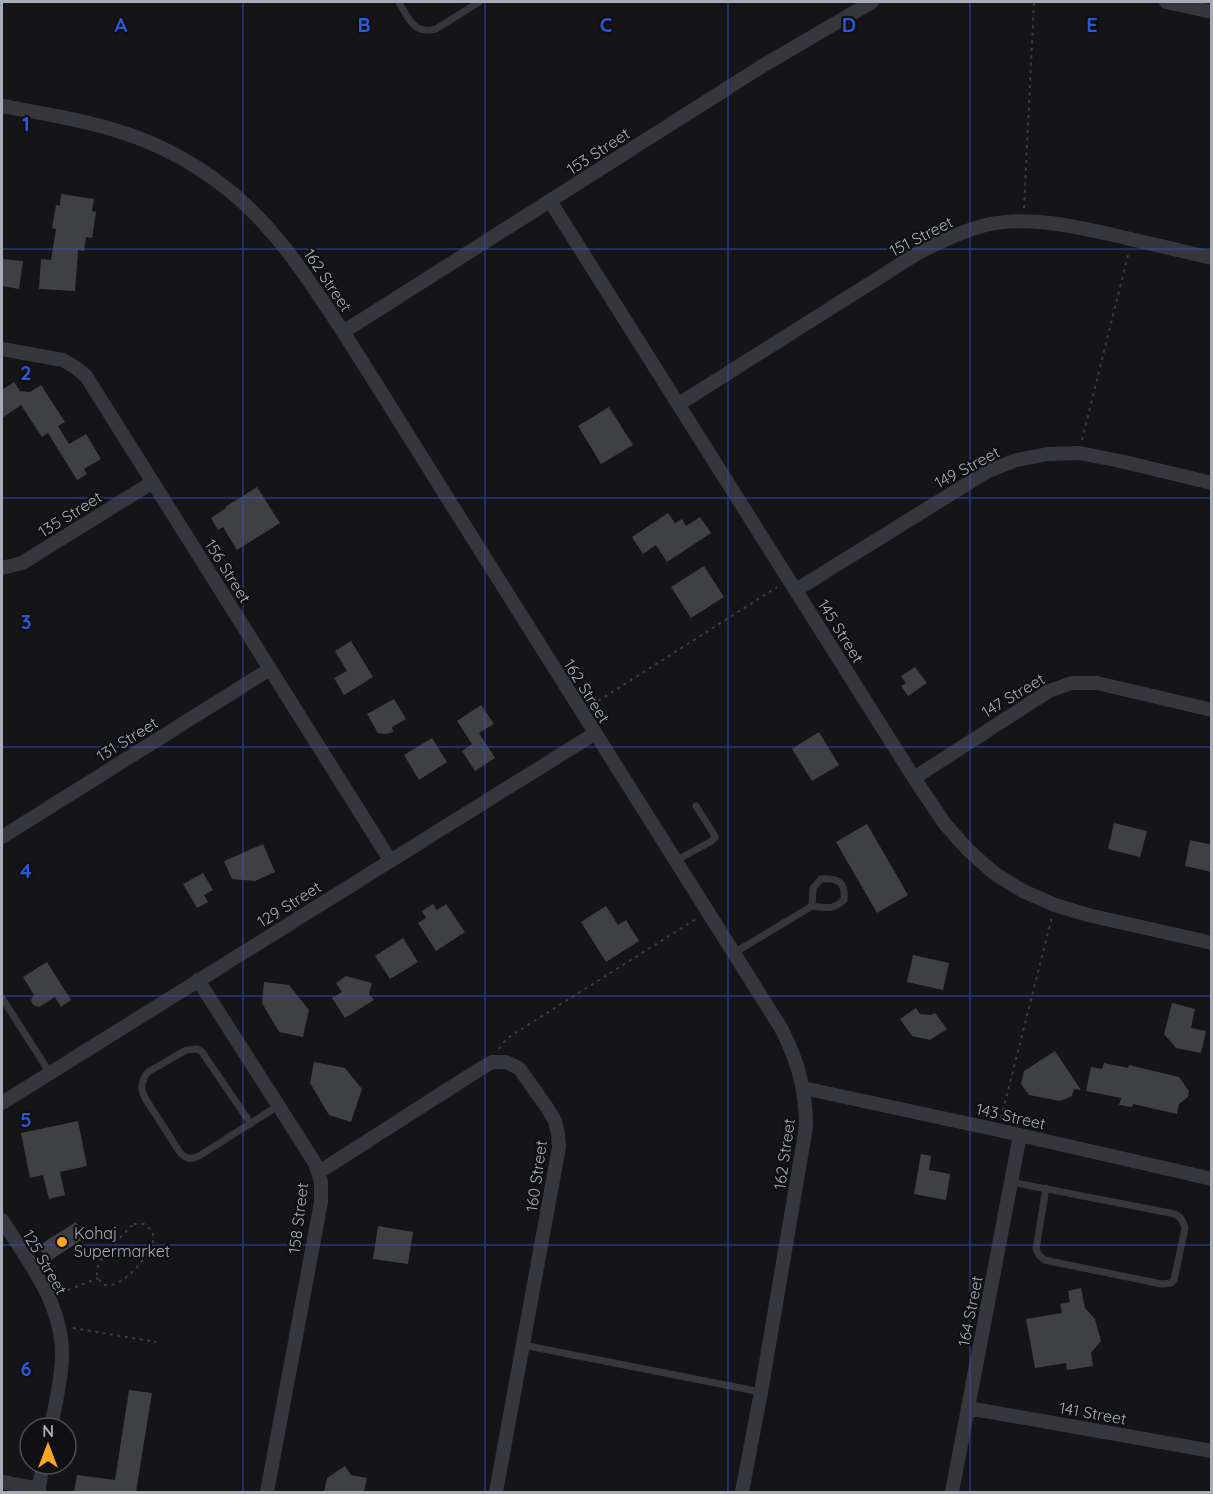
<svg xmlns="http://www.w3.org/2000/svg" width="1213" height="1494" font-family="Quicksand,sans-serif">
<rect width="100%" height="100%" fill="#151517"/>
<path fill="#3f4044" d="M61,194l33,5 -2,12 4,1 -4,26 -6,-1 -2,14 -6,-1 -3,41 -36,-2 2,-30 10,1 5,-31 -4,-1 4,-23 4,1z
M2,259l21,2 -4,28 -17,-3z
M14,382l6,9 10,1 11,-7 24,37 -7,4 11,18 17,-10 15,25 -17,10 3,5 -10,6 -29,-47 -6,4 -21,-32 -19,13v-28z
M609,407l24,38 -32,19 -23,-38z
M257,487l23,36 -43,27 -14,-23 -5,3 -7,-12 15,-10 -1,-1z
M668,513l7,10 7,-4 4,7 14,-9 11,16 -44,29 -11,-17 -13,9 -11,-17z
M704,566l20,31 -33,21 -20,-31z
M351,641l22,36 -29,18 -10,-17 13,-7 -12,-20z
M915,667l12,16 -19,13 -7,-10 5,-3 -5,-7z
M394,699l12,20 -14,8 1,5 -7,2 -8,-1 -11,-19z
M481,705l13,19 -15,9 16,25 -20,13 -13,-20 10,-7 -15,-23z
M819,732l20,33 -27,16 -20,-32z
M432,738l15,24 -28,18 -15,-25z
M1114,823l33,8 -7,26 -32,-8z
M867,824l41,71 -31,18 -41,-71z
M1190,840l22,5v27l-27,-6z
M263,844l12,28 -20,9 -23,-2 -8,-18z
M203,873l10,17 -9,5 4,7 -11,6 -14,-24z
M433,904l4,6 9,-6 19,28 -29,19 -18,-28 8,-5 -4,-7z
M606,906l12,19 8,-5 13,21 -33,21 -25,-40z
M403,938l15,24 -28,17 -15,-23z
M913,955l36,8 -6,27 -36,-8z
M47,962l24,38 -10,7 -6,-10 -16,10 -6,-2 -2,-5 3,-5 -11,-18z
M346,976l26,7 -3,11 5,6 -29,18 -13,-20 10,-6 -6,-9z
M264,982l25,3 20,25 -6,27 -24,-5 -17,-29z
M1172,1003l23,6 -4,19 15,3 -5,22 -25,-5 -12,-14z
M916,1008l4,6 11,1 4,-2 12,16 -17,11 -18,-4 -12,-17z
M1055,1051l26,39 -7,-1 -2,7 -12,5 -31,-6 -8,-11 3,-13z
M314,1062l31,6 17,21 -11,33 -22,-7 -19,-32z
M1104,1063l24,5 1,-3 50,12 10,14 -1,6 -9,7 -2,10 -44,-10 -1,3 -13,-2 2,-7 -35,-7 5,-24 11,2z
M78,1121l9,45 -27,6 5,23 -16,4 -6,-24 -13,3 -9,-45z
M921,1154l10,2 -2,14 21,4 -4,26 -32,-6z
M76,1222l10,15 -38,25 -10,-16z
M378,1226l35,6 -5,32 -35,-5z
M1081,1288l4,20 10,11 6,22 -10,12 2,13 -26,4 -1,-7 -31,5 -9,-49 36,-6 -2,-9 10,-2 -2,-11z
M129,1390l23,3 -16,99h-62l3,-17 38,5z
M345,1466l6,9 16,3 -3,14h-40l3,-14z"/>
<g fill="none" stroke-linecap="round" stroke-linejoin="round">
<path stroke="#3c3e43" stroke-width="2" stroke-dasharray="3 4.5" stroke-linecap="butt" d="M1024,208l10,-206
M1082,440l47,-189
M592,705l185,-118
M499,1049l5,-7 8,-7 184,-116
M1001,1118l51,-201
M134,1224h10l8,7c1,4 2,5 1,10 -4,16 -30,47 -48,44 -25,-16 15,-45 25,-58z
M61,1293l37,-15
M73,1328l83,14"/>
<path stroke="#36373c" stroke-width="7" d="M399,2c9,16 15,33 37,27l43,-27
M675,861l35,-19 5,-4v-2l-19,-30
M734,953l78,-47 1,-18 8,-9c16,-1 25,2 23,21 -11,10 -18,8 -32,6
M2,998l48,75
M251,1124l-49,-72 -5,-3 -11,1 -38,22c-7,9 -8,16 -3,26l34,53c6,8 11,9 20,5l79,-50
M1011,1182l164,32c6,3 8,7 10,14l-11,52 -3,3 -9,1 -118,-24 -5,-5 -3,-6 10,-61
M523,1345l238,47"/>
<path stroke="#36373c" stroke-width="14" d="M1166,2l46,10
M2,106c38,7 78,13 116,25 43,13 86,37 120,67 39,34 66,75 94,117 38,58 74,117 111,176 112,179 225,358 338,537 17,33 25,62 25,99l-45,265 -19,100
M550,201l364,577 31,46 23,26 26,23 29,18 32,14 33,10 124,28
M343,332l421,-267 108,-63
M2,349l61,11 12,7 11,9 304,484
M679,404l239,-151c22,-11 44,-22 68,-28 45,-10 92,2 136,12 30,7 60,14 90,21
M2,568l20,-5 131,-81
M796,590l192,-119 29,-11 31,-6 31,-1 41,8 92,22
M914,778l135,-87 23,-8h25l115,27
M2,837l268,-168
M198,980l117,183 6,19v20l-54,290
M803,1088l195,42 214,49
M2,1103l592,-369
M319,1172l161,-103 12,-7h14l13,6 29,41 7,12 3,13 1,13 -63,345
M2,1220c26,41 60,83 60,134 0,25 -7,50 -11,74
M968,1408l244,43
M2,1482l37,7
M38,1492l5,-28
M952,1492l68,-357"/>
</g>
<path fill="none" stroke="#2b58d5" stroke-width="1.5" stroke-opacity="0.55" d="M243,2v1490M485,2v1490M728,2v1490M970,2v1490M2,249h1210M2,498h1210M2,747h1210M2,996h1210M2,1245h1210"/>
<circle fill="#ffa525" stroke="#101012" stroke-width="2" cx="62" cy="1242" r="6"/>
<g text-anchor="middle" stroke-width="4.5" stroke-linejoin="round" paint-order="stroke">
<g font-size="16" fill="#a6adb8" stroke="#101012">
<text transform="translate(598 151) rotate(-33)" y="6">153 Street</text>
<text transform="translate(921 236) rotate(-27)" y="6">151 Street</text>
<text transform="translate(328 280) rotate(56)" y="6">162 Street</text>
<text transform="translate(967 467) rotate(-28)" y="6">149 Street</text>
<text transform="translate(70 514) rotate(-32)" y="6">135 Street</text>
<text transform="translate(228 571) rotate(58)" y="6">156 Street</text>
<text transform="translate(841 631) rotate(58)" y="6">145 Street</text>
<text transform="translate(587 691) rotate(58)" y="6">162 Street</text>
<text transform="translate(1013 695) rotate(-31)" y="6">147 Street</text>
<text transform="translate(127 739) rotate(-32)" y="6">131 Street</text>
<text transform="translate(289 904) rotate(-32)" y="6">129 Street</text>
<text transform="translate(1011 1116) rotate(13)" y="6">143 Street</text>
<text transform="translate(784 1154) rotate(-82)" y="6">162 Street</text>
<text transform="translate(536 1176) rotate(-82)" y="6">160 Street</text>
<text transform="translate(298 1218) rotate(-83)" y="6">158 Street</text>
<text transform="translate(45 1262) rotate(60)" y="6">125 Street</text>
<text transform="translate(970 1311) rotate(-79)" y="6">164 Street</text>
<text transform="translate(1093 1413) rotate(10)" y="6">141 Street</text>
</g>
<g font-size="16" fill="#a6adb8" stroke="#101012" text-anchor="start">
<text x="74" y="1239">Kohaj<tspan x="74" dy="18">Supermarket</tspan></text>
</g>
</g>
<g font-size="20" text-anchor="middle" font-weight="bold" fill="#2b58d5" stroke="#101012" stroke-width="4.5" stroke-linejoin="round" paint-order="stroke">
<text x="121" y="32">A</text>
<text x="364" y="32">B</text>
<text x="606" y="32">C</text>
<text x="849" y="32">D</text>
<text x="1092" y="32">E</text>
<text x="26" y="131">1</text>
<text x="26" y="380">2</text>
<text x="26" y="629">3</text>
<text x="26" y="878">4</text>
<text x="26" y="1127">5</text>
<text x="26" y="1376">6</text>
</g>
<rect width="1213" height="1494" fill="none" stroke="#a6adb8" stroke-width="6"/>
<g transform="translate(48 1446)"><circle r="28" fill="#101012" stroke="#4c4f54" stroke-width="1.5"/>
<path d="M0-4.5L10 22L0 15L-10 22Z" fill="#ffa525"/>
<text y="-9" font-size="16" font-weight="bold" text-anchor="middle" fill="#a6adb8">N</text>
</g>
</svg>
